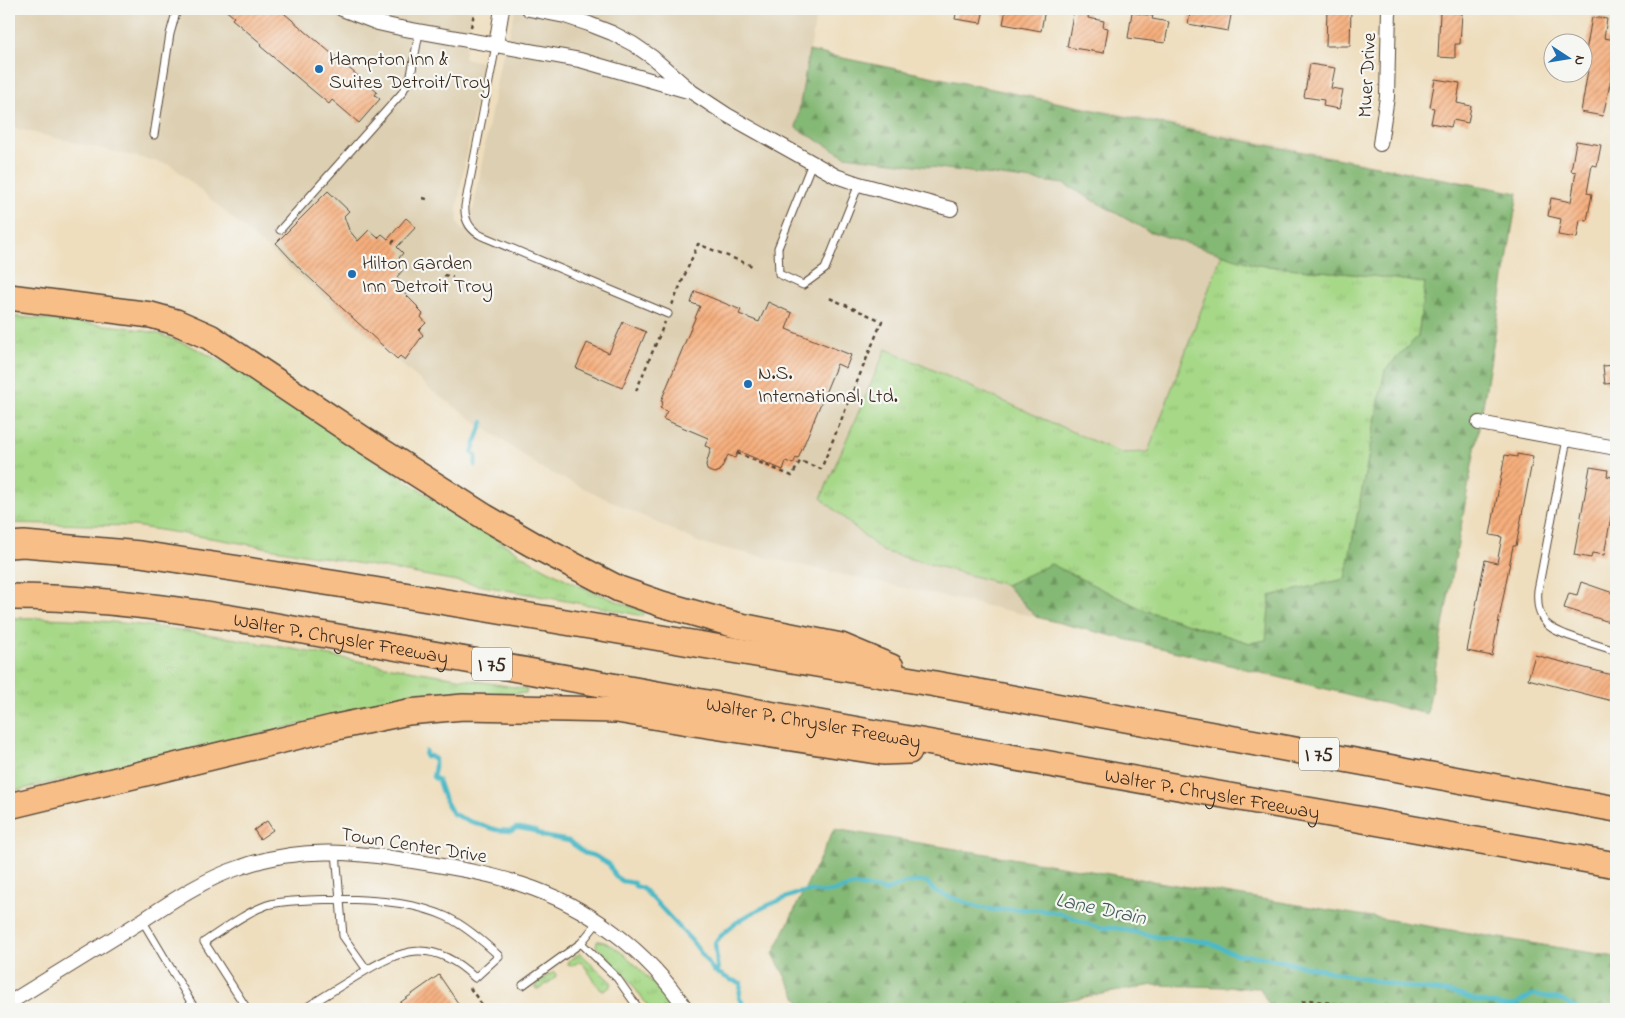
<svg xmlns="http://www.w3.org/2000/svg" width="1625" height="1018" font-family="'Indie Flower',sans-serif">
<defs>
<pattern id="grass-tufts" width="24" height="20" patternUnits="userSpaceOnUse" patternTransform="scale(1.25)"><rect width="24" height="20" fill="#a6d887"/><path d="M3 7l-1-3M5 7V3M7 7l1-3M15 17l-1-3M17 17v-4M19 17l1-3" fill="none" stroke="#90ba74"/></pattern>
<pattern id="forest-firs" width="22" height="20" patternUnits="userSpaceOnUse" patternTransform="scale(1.25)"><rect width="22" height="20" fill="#84b874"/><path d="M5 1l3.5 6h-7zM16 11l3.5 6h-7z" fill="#6d965f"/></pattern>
<pattern id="building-hatch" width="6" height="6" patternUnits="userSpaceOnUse" patternTransform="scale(1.25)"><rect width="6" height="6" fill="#f7af7d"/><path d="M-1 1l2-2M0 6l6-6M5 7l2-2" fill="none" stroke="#c98f66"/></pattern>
</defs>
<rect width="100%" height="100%" fill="#f6f6f2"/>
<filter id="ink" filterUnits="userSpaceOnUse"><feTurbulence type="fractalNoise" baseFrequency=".02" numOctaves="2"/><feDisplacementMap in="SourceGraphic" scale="10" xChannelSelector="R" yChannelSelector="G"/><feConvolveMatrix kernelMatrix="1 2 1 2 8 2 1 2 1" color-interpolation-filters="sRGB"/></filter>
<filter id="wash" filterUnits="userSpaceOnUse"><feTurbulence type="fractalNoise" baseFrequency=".0096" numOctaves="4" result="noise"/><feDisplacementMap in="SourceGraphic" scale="20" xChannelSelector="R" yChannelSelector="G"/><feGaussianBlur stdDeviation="1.12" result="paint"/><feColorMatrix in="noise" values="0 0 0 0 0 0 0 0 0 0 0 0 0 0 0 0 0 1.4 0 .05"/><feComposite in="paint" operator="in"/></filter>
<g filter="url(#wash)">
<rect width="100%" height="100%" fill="#eedebe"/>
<path fill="#ddcfb1" d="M9,9h464l-9,49 17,4 1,5 -25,141 1,14 5,9 11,-25 25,-137 17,-60h301l-7,42 708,142 -33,201 -58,320 -391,-97 -336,-74 -157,-74 -112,-79 -260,-225 -162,-38z"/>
<path fill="url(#grass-tufts)" stroke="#708152" d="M1222,254l34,11 117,11 53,7 -8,53 -33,34 -40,209 -75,17 -3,44 -17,3 -106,-33 -93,-45 -45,20 -124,-34 -61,-53 65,-149 234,104 28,-1z
M9,316l116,11 31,6 37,14 33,17 39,23 182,121 86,54 44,23 67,27 -1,4 -49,-10 -215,-39 -162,-28 -83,-13 -125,-3z
M9,618c111,-2 218,19 327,39 63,12 127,22 191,32l-1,4 -102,4 -37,6 -217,53 -161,36z
M597,941c21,-2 64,51 76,68h-23l-24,-33 -30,-30z
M580,953l32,30 -2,4 -6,4 -3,-1 -20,-29 -10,5 -3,-1 1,-4z
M554,972l2,2 -1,4 -15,11h-4v-5z"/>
<path fill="url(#forest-firs)" stroke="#607149" d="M809,51l409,85 300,57 -33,201 -58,320 -391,-97 -30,-32 45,-21 93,46 106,33 16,-3 4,-44 75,-17 40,-209 33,-34 7,-53 -52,-7 -117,-11 -108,-34 -84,-47 -219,-28 -49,-28z
M834,829l782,128v52h-345l-11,-21 -107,-3 -136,24h-214l-30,-55z"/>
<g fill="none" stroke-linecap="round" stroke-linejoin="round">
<path stroke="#4cb9c7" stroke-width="4.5" d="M475,465l1,-9 -4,-4 11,-30
M426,751l-1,4 1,2 4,-1 5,3v8l-2,10 5,3 6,18 9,16 16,7 28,9 14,1 5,-3h4l15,3 8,5 26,5 15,12 11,3 14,8 6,12 7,5 12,2 1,3 7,2 12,12 38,41 22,30 17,9 10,3 -2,15 9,11
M718,974l-3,-31c16,-21 39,-32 63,-42 11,-4 21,-10 33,-10 5,0 10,2 15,1 9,0 17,-4 26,-6 11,-2 24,3 34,5 14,-7 26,-11 41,-9l7,9 47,17 14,2 18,-1 28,1 22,4 36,14h17l46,10 23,1 25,4 25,11 27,3 137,29 55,7 24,8 27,5 10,-1 17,-10h4l23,4 18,10"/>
</g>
<g id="blocks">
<path fill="url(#building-hatch)" d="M224,9h55l98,83 -2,3 5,4 -21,24 -27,-23 -3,4 -69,-58 2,-2 -30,-25 2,-2z
M957,9h27l-3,14 -26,-4z
M1006,9h39l-4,22 -38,-7z
M1074,9l15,2 -1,7 16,3 -1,6 5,1 -4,25 -37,-6z
M1191,9l41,1 -4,21 -40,-7z
M1327,9h24l-1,37h-24z
M1132,12l21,4 -1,3 17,3 -4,21 -37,-5z
M1440,12l22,1 -2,31h-5v14l-17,-1z
M1592,17l15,2 -3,19 12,2 -5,39 -8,37 -22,-4 9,-54 -5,-1z
M1310,64l25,4 -4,20 12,2 -4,19 -16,-3 1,-6 -20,-3z
M1435,79l25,4 -3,20 14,3 -3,17 -15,-3 -2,7 -20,-4 3,-15 -4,-1z
M1576,141l25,4 -4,21 -5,-1 -5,28 5,1 -5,27 -7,-1 -3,18 -19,-3 3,-16 -13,-3 3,-18 20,4 5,-30 -5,-1z
M328,191l21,20 -5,5 5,14 9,11 11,-11 9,8 4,-4 6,5 18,-21 10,9 -19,20 6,6 -4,5 8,7 -10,12 2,2 -4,5 23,23 -1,1 6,6 -2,3 5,6 -7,7 4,5 -18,25 -5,-4 -3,3 -96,-89 -25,-27z
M695,291l46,19 -2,4 20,8 9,-20 24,11 -6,16 65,26 -5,13 -9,-4 -39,95 -2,-1 -3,6 -7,-3 -3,9 -45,-19 -3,7 -7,-3 -8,16 -5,2 -4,-1 -4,-2 -1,-5 5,-17 -6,-2 3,-8 -45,-19 4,-8 -7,-3 3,-6 -2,-1 39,-95 -9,-3z
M623,322l23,10 -24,56 -46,-20 11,-25 22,10z
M1616,365v18l-11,1 -2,-18z
M1517,454l16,3 -17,89h-3l-21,110 -25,-5 18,-91 12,3 5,-26 -12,-2 15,-80 12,2z
M1590,467l18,3 -1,6 9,2v12l-12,65 -12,-2 -1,5 -17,-3z
M1581,582l35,12v30l-52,-16 5,-15 8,2z
M1535,655l81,21v26l-88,-23z
M267,821l6,9 -13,9 -6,-9z
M439,975l23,34h-71z"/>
</g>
</g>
<g filter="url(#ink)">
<use href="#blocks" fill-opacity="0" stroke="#564536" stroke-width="1"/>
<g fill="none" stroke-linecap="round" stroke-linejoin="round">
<defs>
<path id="service" d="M375,22l3,-13
M496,45l-31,161c-1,14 5,24 17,30l186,78
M154,135l16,-101 7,-25
M812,163l-34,85 1,26 24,11 22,-16 34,-85
M280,230l122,-137 9,-18 8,-42
M1567,439l-29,151c-3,33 12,40 40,49 13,4 25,8 38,12
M336,852l7,84 24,34
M142,920l53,89
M581,943l36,35 22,31
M523,985l58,-42 17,-21
M247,1009l-43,-67c20,-13 41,-29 63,-37 13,-4 28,-4 42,-5 42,-2 99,-1 138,17 20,10 36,24 52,39l-24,22c-43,-41 -73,-30 -118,-2 -18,11 -36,22 -53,33"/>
<path id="minor" d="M342,9l36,14 22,5 180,32 108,31
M529,9l36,7 24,8 23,9 21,11 19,13 40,35 35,23 109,61 23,8 92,25
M496,45l6,-36
M1380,144l7,-47 2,-88
M1479,423l137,25
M9,1003c43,-27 87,-54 131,-81 32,-21 64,-43 101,-55 61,-22 115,-15 178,-5 34,6 69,11 101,22 67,21 128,67 166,125"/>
<g id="motorway">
<path d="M9,297l142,18 25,7 34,15 154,103 121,77 47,27 87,45 43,15 74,21 105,21 50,21"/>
<path d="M9,545l15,-1 116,10 198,30 592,99 686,126"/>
<path id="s1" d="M9,597c74,0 148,9 222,21l1385,247"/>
<path d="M9,806l323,-78 76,-16 55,-5 154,3 71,12 195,30 26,-1"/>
</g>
</defs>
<use href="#service" stroke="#564536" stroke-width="9"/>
<use href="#minor" stroke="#564536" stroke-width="16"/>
<use href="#motorway" stroke="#564536" stroke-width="28"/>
<path stroke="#564536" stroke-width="2.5" stroke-dasharray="4 4" stroke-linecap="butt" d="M471,27l4,-18
M423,198l7,2
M392,243l5,-5
M444,275l9,2
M672,305l26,-61 57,23
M636,391l29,-69
M737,453l55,23 8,-15 21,8 61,-148 -55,-24
M470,988l15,21
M1299,1009l1,-6 9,-3 64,9"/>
<use href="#service" stroke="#fff" stroke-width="7"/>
<use href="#minor" stroke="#fff" stroke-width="14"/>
<use href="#motorway" stroke="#f7be87" stroke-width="25"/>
</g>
</g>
<g fill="#1f6fb2" stroke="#f6f6f2" stroke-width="2">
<circle cx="319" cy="69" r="5"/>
<circle cx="352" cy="274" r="5"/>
<circle cx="748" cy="384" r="5"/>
</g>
<g text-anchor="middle" stroke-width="4.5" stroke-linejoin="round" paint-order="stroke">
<g fill="#f6f6f2" stroke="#73675e" stroke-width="1">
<rect x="472" y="647.5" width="40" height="33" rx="4"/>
<rect x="1299" y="737.5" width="40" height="33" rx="4"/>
</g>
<g font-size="19" font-weight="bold" fill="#3b2a1e">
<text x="492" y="671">I 75</text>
<text x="1319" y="761">I 75</text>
</g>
<g font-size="20" fill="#3b2a1e" stroke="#f6f6f2" text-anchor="start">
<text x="329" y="65">Hampton Inn &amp;<tspan x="329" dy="23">Suites Detroit/Troy</tspan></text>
<text x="362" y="269">Hilton Garden<tspan x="362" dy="23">Inn Detroit Troy</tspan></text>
<text x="758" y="379">N.S.<tspan x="758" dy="23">International, Ltd.</tspan></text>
</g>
<g font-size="20" fill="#3b2a1e" stroke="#f6f6f2">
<text transform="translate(1366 75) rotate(-87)" y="7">Muer Drive</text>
<text dy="7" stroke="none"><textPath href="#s1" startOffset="335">Walter P. Chrysler Freeway</textPath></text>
<text dy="7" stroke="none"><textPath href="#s1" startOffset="815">Walter P. Chrysler Freeway</textPath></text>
<text dy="7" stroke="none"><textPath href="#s1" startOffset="1220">Walter P. Chrysler Freeway</textPath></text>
<text transform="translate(414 844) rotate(9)" y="7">Town Center Drive</text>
</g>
<g font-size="21" font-style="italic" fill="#415c59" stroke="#f6f6f2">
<text transform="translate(1101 908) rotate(12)" y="7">Lane Drain</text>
</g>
</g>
<rect width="1625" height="1018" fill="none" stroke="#f6f6f2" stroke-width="30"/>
<g transform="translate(1568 58) rotate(102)"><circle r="24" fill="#f6f6f2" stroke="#aba49d"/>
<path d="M0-4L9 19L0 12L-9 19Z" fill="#1f6fb2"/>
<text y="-8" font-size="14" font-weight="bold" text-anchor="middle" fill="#3b2a1e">N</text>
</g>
</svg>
